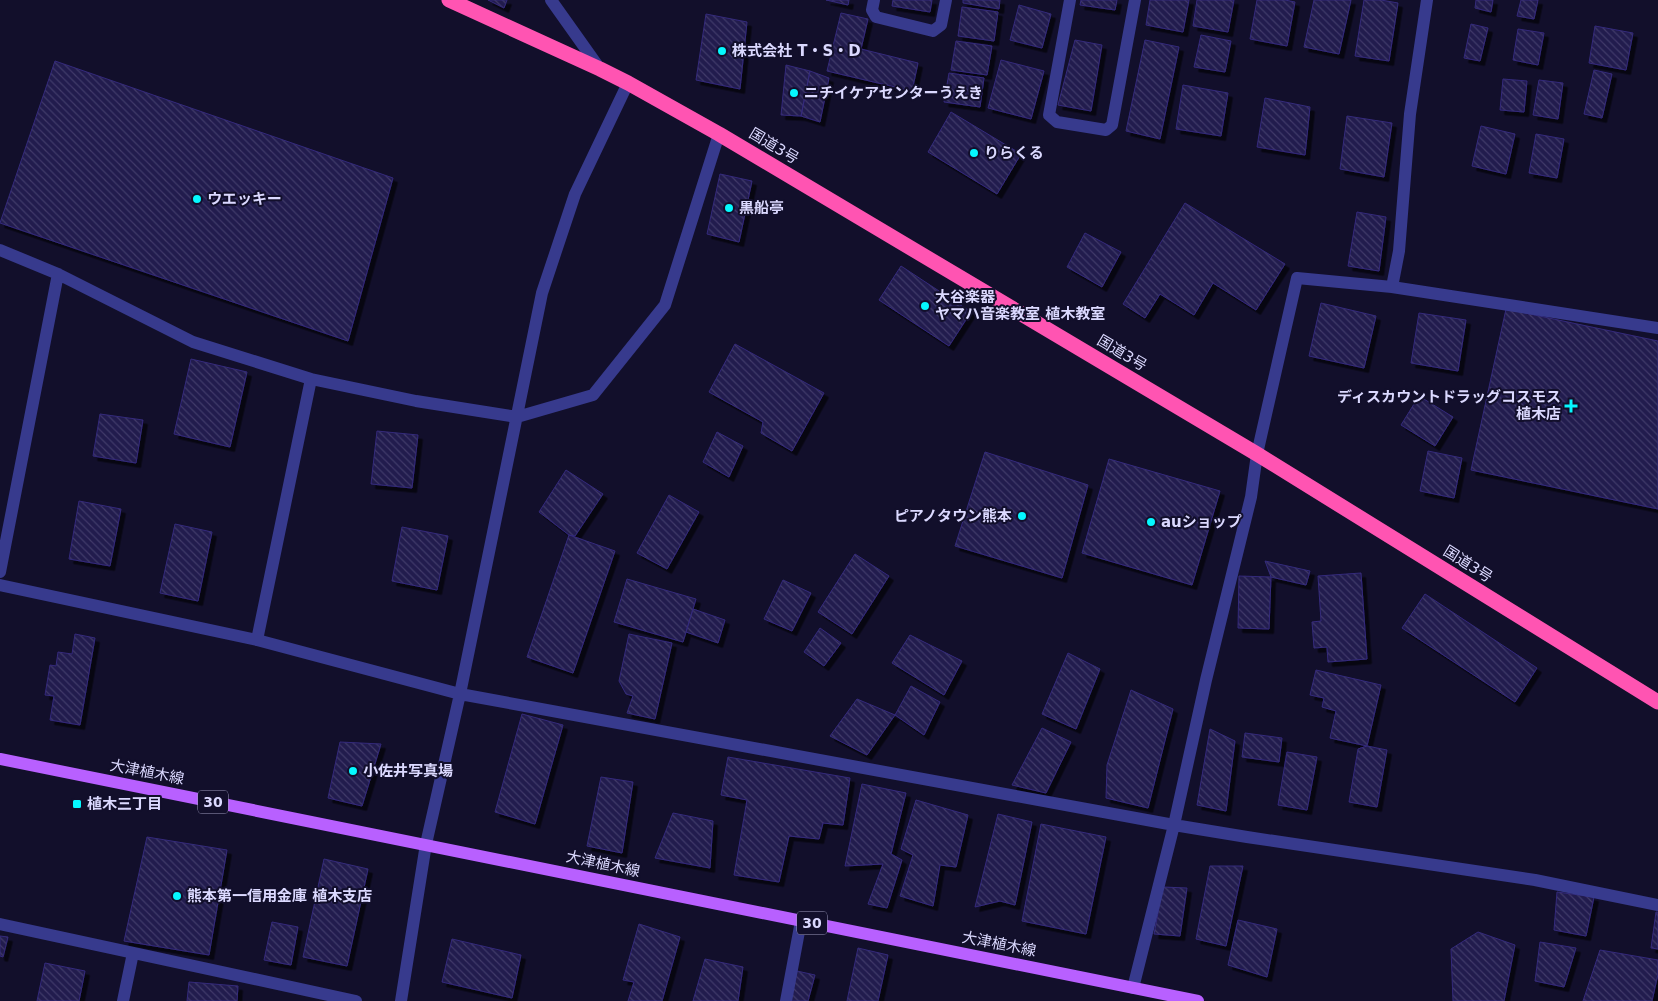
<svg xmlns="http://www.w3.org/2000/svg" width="1658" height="1001" font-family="'DejaVu Sans','Noto Sans JP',sans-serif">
<defs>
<pattern id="building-back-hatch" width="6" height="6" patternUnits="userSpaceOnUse" patternTransform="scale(1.25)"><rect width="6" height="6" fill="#211a4e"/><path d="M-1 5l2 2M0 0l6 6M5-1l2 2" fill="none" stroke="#413b69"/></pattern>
<filter id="shadow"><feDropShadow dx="4.5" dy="4.5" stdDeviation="0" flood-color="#0009"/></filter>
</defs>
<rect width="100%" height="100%" fill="#120f2b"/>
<path fill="url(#building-back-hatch)" stroke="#342a7b" filter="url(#shadow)" d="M488,0h19l-3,8z
M826,0h23l-1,5z
M893,0h39l-2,12 -38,-6z
M963,0h37l-1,9 -36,-6z
M1081,0h36l-2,10 -35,-5z
M1150,0h39l-6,32 -37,-7z
M1197,0h37l-6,32 -35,-6z
M1257,0h28l10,2 -8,44 -37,-7z
M1314,0h37l-12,54 -35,-7z
M1364,0h17l17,3 -9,58 -34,-5z
M1476,0h17l-2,12 -16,-4z
M1521,0h17l-4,19 -17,-3z
M1019,5l32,9 -9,34 -32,-8z
M962,7l36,5 -4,29 -36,-5z
M841,13l27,6 -7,30 57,14 -6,28 -85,-20z
M706,14l41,8 -7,67 -44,-9z
M1471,24l17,4 -8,33 -16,-3z
M1595,26l38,7 -7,37 -37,-7z
M1518,29l26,4 -6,32 -25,-5z
M1201,35l30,6 -6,31 -31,-5z
M1075,40l27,5 -11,66 -33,-6z
M1145,40l34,7 -19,92 -34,-8z
M956,41l36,5 -5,29 -36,-5z
M1001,60l43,11 -13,48 -43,-11z
M55,61l338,117 -45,163 -348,-118z
M786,65l24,6 -9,45 -20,-1z
M1594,70l18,4 -10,44 -18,-4z
M810,71l19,7 -9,44 -19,-6z
M949,73l35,5 -4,29 -36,-5z
M1503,79l24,2 -3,31 -24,-2z
M1539,80l24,3 -5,36 -25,-4z
M1183,85l45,8 -7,43 -45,-7z
M1265,98l45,9 -5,48 -48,-8z
M951,112l70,42 -24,40 -69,-42z
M1347,116l45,7 -8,54 -44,-8z
M1481,126l34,8 -9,40 -34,-8z
M1536,134l28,5 -7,39 -28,-5z
M720,174l32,7 -13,61 -32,-8z
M1185,203l100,61 -29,46 -43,-27 -19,32 -34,-21 -15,24 -22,-14z
M1357,212l29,5 -7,54 -31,-5z
M1085,233l36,19 -19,35 -35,-20z
M901,266l70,46 -22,34 -70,-46z
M1321,303l55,13 -12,52 -55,-12z
M1506,309l152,32v168l-187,-39z
M1419,313l47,7 -8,51 -47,-8z
M735,344l89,49 -32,58 -31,-18 2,-11 -54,-30z
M191,359l56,13 -17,75 -56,-13z
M1419,396l34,21 -18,29 -34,-21z
M100,414l43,6 -7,43 -43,-7z
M377,431l41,4 -6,53 -41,-4z
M717,432l26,14 -14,31 -26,-15z
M1428,451l34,7 -8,40 -34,-7z
M985,452l103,33 -26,93 -107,-32z
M1109,459l111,32 -28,94 -110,-32z
M566,470l37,24 -28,42 -6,-1 -30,-23z
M669,495l30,17 -32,57 -30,-16z
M79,501l42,8 -11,57 -41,-7z
M175,524l37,8 -14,69 -38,-8z
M402,527l46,9 -11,54 -45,-9z
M569,535l46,16 -42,122 -46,-16z
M855,554l34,22 -37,58 -34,-22z
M1265,561l45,10 -4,14 -35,-8z
M1361,573l6,86 -39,3 -1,-15 -13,1 -2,-26 9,-1 -3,-45z
M1239,576l32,1 -2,52 -31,-1z
M627,579l69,20 -13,43 -69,-20z
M783,580l28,13 -19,38 -28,-12z
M1425,594l112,74 -22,34 -113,-74z
M693,609l32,11 -7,23 -32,-11z
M820,628l21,15 -17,23 -20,-14z
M75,634l20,4 -15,87 -30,-5 4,-24 -9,-1 5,-30 6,1 2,-14 14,2z
M629,634l43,9 -17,76 -28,-6 6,-17 -7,-2 -7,-13z
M910,635l52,26 -18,34 -52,-32z
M1068,653l32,16 -24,60 -34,-15z
M1316,670l65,15 -14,61 -37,-8 6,-27 -14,-4 2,-9 -14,-3z
M911,686l29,16 -16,33 -29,-20z
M1131,690l42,19 -25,99 -42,-10 1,-33z
M857,699l38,16 -28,40 -37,-19z
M522,714l41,11 -28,99 -40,-12z
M1042,728l29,14 -25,51 -34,-8z
M1210,729l25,12 -9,70 -29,-6z
M1245,733l37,5 -3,24 -37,-5z
M340,742l41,2 -19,62 -34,-8z
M1367,746l20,4 -10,57 -28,-5 9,-53z
M1287,752l30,5 -10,53 -29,-5z
M728,757l122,21 -7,47 -20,-2 -4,16 -30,-3 -10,46 -45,-7 13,-75 -26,-5z
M601,777l32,5 -11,71 -35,-7z
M862,784l44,9 -15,61 11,6 -15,48 -19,-4 15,-40 -38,2z
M916,800l52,15 -12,52 -16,-2 -7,41 -33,-10 13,-41 -12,-6z
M673,813l40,8 -3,47 -55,-10z
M998,814l34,8 -17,83 -15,-4 -25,6z
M1041,824l65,13 -20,97 -64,-13z
M147,837l80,13 -18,105 -85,-14z
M324,859l44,10 -21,97 -44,-9z
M1210,866h33l-17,80 -30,-7z
M1163,887l24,1 -7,48 -26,-2z
M1557,892l37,5 -8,39 -32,-6z
M1656,912h2v37l-7,-1z
M1238,920l39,9 -10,48 -39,-12z
M272,922l26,5 -7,38 -27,-5z
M639,924l41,13 -18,64h-34l6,-19 -11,-2z
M1478,932l37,13 -11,56h-51l-2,-52z
M0,936l8,1 -5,20 -3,-1z
M452,939l69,16 -9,43 -70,-16z
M1540,942l36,6 -12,39 -29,-6z
M858,948l30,7 -10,46h-31z
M1600,950l58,10v14l-6,27h-69z
M705,959l38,8 -5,34h-45z
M45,963l40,8 -6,30h-42z
M797,971l18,4 -7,26h-18z
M189,982l49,4 -1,15h-50z"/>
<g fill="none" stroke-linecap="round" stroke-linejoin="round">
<path stroke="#373a8d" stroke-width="12" d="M551,0l49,69
M874,0l-2,10 4,7 57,14 8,-6 5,-25
M1070,0l-21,115 8,7 49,8 6,-5 23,-125
M0,250l58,24 135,68 118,37 105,22 101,16 76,-22 72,-90 54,-171
M1392,287l7,-36 11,-137 17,-114
M0,572l58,-298
M0,585l257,55 203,54 714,131 73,12 288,43 123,25
M257,640l54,-261
M0,924l356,77
M1133,988l41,-163 32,-145 45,-183 6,-43 40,-176 95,9 266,41
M123,1001l10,-48
M401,1001l25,-157 34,-150 82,-401 33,-99 53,-111
M786,1001l15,-80"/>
<path stroke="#b860ff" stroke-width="12" d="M0,759l1198,242"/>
<path stroke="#ff54b2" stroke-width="15" d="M449,0l151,69 28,14 91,51 538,320 401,248"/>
</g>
<g fill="#05f8ff" stroke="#120f2b" stroke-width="2">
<circle cx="722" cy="51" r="5"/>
<circle cx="794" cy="93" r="5"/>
<circle cx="974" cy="153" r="5"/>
<circle cx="197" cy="199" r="5"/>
<circle cx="729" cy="208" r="5"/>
<circle cx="925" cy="306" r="5"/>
<path d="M1568.5 398.5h5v5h5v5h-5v5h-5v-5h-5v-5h5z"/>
<circle cx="1022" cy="516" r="5"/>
<circle cx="1151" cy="522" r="5"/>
<circle cx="353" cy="771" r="5"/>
<rect x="72" y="799" width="10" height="10" rx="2.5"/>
<circle cx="177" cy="896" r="5"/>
</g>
<g text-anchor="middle" stroke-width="4" stroke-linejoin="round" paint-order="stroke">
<g fill="#120f2b" stroke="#9f9cbf" stroke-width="1">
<rect x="198" y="790.5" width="30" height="23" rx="4"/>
<rect x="797" y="911.5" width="30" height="23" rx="4"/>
</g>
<g font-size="14" font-weight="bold" fill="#dbd9ff">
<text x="213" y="807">30</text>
<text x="812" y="928">30</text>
</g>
<g font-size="15" font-weight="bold" fill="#dbd9ff" stroke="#120f2b" text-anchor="start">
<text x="732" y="56">株式会社 T・S・D</text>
<text x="804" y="98">ニチイケアセンターうえき</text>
<text x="984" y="158">りらくる</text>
<text x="207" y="204">ウエッキー</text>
<text x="739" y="213">黒船亭</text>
<text x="935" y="302">大谷楽器<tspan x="935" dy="17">ヤマハ音楽教室 植木教室</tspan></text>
<text x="1561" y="402" text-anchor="end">ディスカウントドラッグコスモス<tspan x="1561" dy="17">植木店</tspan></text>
<text x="1012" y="521" text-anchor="end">ピアノタウン熊本</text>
<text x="1161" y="527">auショップ</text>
<text x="363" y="776">小佐井写真場</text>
<text x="87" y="809">植木三丁目</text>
<text x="187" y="901">熊本第一信用金庫 植木支店</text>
</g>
<g font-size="15" fill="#dbd9ff" stroke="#120f2b">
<text transform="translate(774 146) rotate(31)" y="5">国道3号</text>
<text transform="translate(1122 353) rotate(31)" y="5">国道3号</text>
<text transform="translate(1468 564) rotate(32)" y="5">国道3号</text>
<text transform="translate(147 772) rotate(11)" y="5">大津植木線</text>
<text transform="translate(603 864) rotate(12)" y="5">大津植木線</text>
<text transform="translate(999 944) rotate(11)" y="5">大津植木線</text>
</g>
</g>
</svg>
